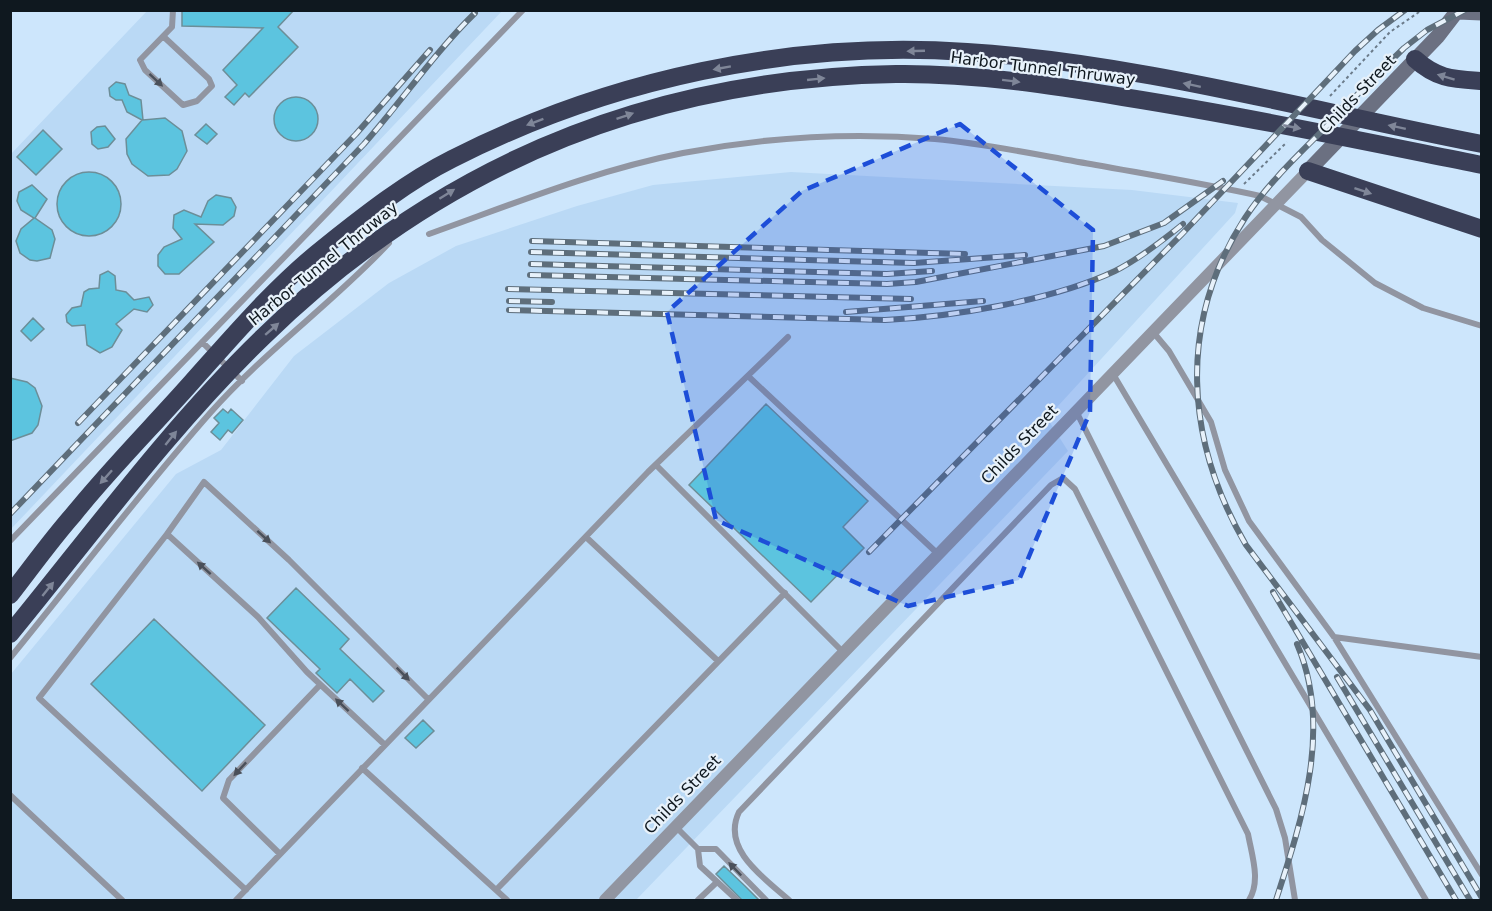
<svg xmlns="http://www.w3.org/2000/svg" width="1492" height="911" font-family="'DejaVu Sans',sans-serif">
<rect width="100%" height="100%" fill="#cde6fc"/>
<path fill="#bad9f5" d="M147,11h355l-491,518v-375z
M791,172l341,18 106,13 -3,10 -188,205 21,33 -432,449h-625v-226l165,-200 45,-24 73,-94 95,-73 67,-37 121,-40 76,-21z"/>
<path fill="#5cc4df" stroke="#6c8e98" stroke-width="1.5" d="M182,10h112l-16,17 20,20 -49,50 -4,-4 -11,12 -9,-8 12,-12 -14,-15 40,-42 -81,-2z
M116,82l9,2 4,11 12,5 2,20 22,-2 17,13 5,20 -10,18 -8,6 -21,1 -16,-12 -5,-10 -1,-15 16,-19 -15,-8 -5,-12h-6l-6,-4 -1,-8z
M274 119a22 22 0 1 1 44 0a22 22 0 1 1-44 0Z
M206,124l11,10 -10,10 -12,-9z
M105,126l10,13 -7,8 -10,2 -6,-5 -1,-12 6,-5z
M43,130l19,19 -26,26 -19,-18z
M57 204a32 32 0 1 1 64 0a32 32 0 1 1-64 0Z
M32,185l15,14 -12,19 17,12 3,9 -5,19 -13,3 -7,-1 -10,-7 -4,-12 5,-12 13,-11 -13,-8 -4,-9 2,-9z
M216,195l15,3 5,9 -2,9 -11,9 -28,-1 19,18 -35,32h-14l-7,-8v-11l6,-8 18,-8 -9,-11 1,-13 10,-5 17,7 7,-16z
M108,271l7,5 1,14 10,2 8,8 15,-3 4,8 -6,7 -13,-3 -18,15 6,6 -10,17 -12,6 -13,-8 -2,-20 -13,1 -5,-4 -1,-7 6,-7 9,-2 3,-14 5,-3 10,-1 1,-13z
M33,318l11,11 -13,12 -10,-10z
M10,378l17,4 8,6 7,18 -4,19 -6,8 -22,8z
M766,404l102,97 -25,26 21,21 -53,54 -122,-117z
M223,409l5,4 3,-4 12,11 -11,13 -4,-3 -8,10 -9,-8 8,-9 -5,-5z
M296,588l53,51 -9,10 44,42 -11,11 -23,-23 -13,14 -21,-20 4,-4 -53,-51z
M154,619l111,106 -63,66 -111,-107z
M423,720l11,11 -18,17 -11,-10z
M724,866l21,20 14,14h-17l-26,-26z"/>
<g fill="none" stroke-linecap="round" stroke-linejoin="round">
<path stroke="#6b7b8a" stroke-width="2" stroke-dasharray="3 3" stroke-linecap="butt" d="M1330,96l60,-64 32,-22
M1244,184l43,-42"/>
<path stroke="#9195a1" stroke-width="6" d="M164,37l45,42 3,7 -15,15 -14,4 -38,-35 -5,-10 32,-33 1,-17
M429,234c84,-30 167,-64 254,-81 83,-16 168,-21 252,-14 54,5 108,17 161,26 55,10 110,19 164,31l41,21 21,23 53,43 48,25 59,18
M1153,332l16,19 42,71 14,48 24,51 85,116 148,238
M202,342l40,39
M1113,374l313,526
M748,376l190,178
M1076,411l200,398 9,29 10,62
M656,465l187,187
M167,534l-128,164 207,192
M586,537l132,124
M10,541l513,-531
M1334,637l148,20
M10,658c67,-82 131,-167 201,-246 55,-62 122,-109 178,-169
M385,745l-78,-73 -49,-55 -91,-83 37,-52 85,78 139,139
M362,768l145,132
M10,795l112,105
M676,827l22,22 2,17 37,34
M698,849h18l50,51
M280,854l-57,-56 6,-18 91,-95
M496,890l289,-297
M236,900l412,-428 140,-135
M698,900l19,-18
M789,900c-25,-22 -68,-51 -50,-88l312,-327 12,-7 12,11 173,345c4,22 13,47 1,66"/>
<path stroke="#9195a1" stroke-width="12" d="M605,900l703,-729"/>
<path stroke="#6b7081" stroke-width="15" d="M1458,12l24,1
M1308,171l130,-135 20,-26"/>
<path stroke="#3a3f57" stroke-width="18" d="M1415,59c22,20 38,20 67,22
M1308,171l174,58
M10,595c21,-27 41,-55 63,-80 37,-46 79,-88 118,-132 43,-48 85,-98 136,-138 39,-31 81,-64 125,-86 157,-80 339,-119 515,-107 173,11 344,59 515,92
M10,634c82,-100 160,-207 253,-297 176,-172 388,-259 633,-263 76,-1 153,11 227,23 120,19 239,44 359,68"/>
<defs>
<path id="rail" d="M1465,10l-38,20 -23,18c-28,27 -56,56 -83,84 -27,27 -55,54 -76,86 -68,105 -60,222 1,327l124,165 112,188
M532,241l433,13
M531,252l383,11 111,-8
M531,264l356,10 45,-3
M530,275l357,9 29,-2 188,-36 60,-23 59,-42
M508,289l403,10
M509,301l43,1
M509,310l376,10c67,-3 169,-20 230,-49 24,-12 47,-30 68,-47
M846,312l137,-11
M78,423l278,-289 74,-84
M10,514l354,-370c38,-43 70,-91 111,-131
M869,552l313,-318 173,-183 23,-21 27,-20
M1273,592l183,308
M1337,677l133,223
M1276,900c26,-80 57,-173 21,-256"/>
</defs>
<use href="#rail" stroke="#5e6e7b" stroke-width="6"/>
<use href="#rail" stroke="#e7f1fa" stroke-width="4" stroke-dasharray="11" stroke-linecap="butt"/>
</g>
<defs><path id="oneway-solid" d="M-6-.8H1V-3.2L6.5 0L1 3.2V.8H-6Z" transform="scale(1.5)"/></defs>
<g fill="#7f8698">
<use href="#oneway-solid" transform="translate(916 51) rotate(178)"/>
<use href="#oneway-solid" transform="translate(722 68) rotate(170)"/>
<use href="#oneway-solid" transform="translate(1446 77) rotate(-163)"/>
<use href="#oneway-solid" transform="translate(816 79) rotate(-6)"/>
<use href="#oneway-solid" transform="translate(1011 81) rotate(7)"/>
<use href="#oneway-solid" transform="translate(1192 85) rotate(-168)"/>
<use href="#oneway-solid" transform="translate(625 116) rotate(-19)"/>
<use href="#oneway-solid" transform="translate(535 122) rotate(159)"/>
<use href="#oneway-solid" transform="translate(1292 127) rotate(11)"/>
<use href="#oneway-solid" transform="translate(1397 127) rotate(-168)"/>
<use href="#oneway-solid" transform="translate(1363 191) rotate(18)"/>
<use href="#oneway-solid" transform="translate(447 194) rotate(-32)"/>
<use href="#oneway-solid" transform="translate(272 329) rotate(-41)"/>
<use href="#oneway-solid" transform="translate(171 438) rotate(-51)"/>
<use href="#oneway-solid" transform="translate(106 477) rotate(132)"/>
<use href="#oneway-solid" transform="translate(48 589) rotate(-51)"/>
</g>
<g fill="#4a505a">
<use href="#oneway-solid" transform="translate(156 80) rotate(43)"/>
<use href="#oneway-solid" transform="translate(264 537) rotate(42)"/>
<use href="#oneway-solid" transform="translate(204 568) rotate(-138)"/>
<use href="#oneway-solid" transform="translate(403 674) rotate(45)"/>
<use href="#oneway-solid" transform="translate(342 705) rotate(-137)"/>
<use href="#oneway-solid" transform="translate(240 769) rotate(133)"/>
<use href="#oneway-solid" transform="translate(735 869) rotate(-134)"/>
</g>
<path fill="#1d4ed8" fill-opacity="0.2" stroke="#1d4ed8" stroke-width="4.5" stroke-dasharray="12 8" stroke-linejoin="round" d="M960,124l133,106 -3,182 -71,168 -111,26 -192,-86 -49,-208 135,-121z"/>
<g text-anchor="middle" stroke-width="4.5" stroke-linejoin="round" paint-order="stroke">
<g font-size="16" fill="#0f181f" stroke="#e7f1fa">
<text transform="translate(1043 68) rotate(7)" y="6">Harbor Tunnel Thruway</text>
<text transform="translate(1357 94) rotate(-46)" y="6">Childs Street</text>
<text transform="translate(323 263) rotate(-39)" y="6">Harbor Tunnel Thruway</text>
<text transform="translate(1019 444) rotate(-46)" y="6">Childs Street</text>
<text transform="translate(682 794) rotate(-46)" y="6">Childs Street</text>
</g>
</g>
<rect width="1492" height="911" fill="none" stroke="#0f181f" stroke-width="24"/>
</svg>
